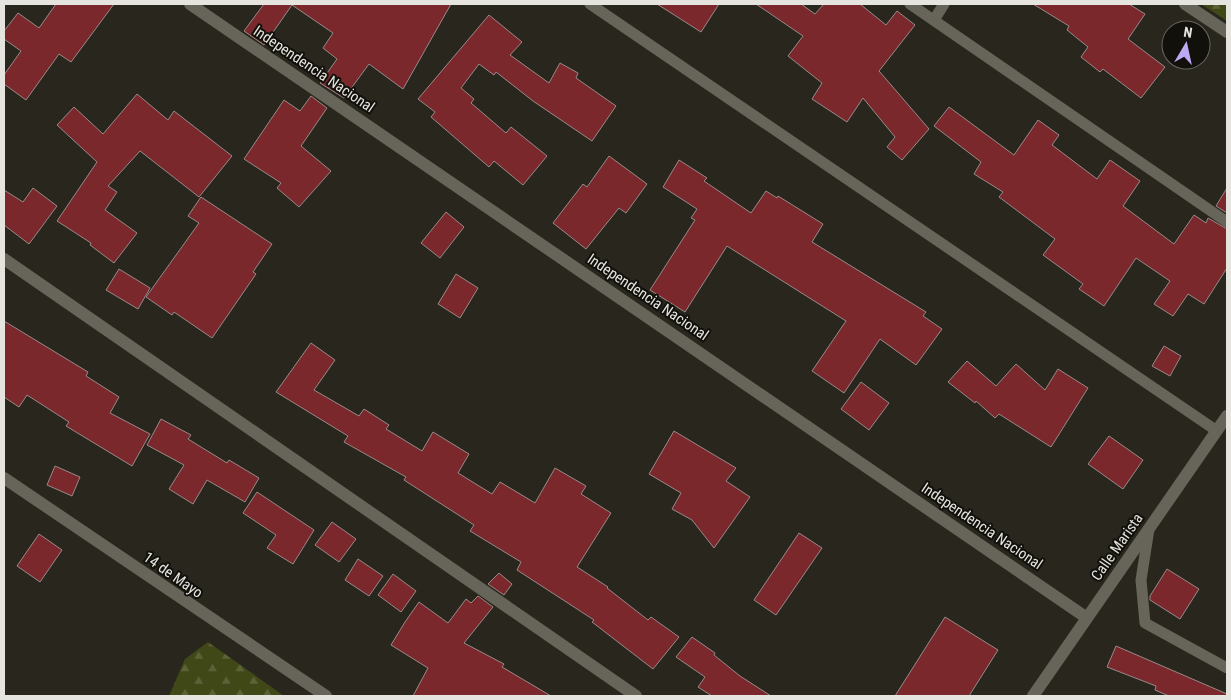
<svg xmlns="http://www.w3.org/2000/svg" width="1231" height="700" font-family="'Roboto Condensed',sans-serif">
<defs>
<pattern id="forest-firs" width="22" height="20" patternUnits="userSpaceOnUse" patternTransform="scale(1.25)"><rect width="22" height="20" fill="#404817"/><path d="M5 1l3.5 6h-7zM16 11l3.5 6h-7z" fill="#5c6238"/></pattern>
</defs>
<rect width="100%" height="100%" fill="#29271d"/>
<path fill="url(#forest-firs)" d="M1201,4h26v17z
M208,642l76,54h-115l16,-37z"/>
<path fill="#7b282d" stroke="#988a89" d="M56,4h58l-43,58 -12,-8 -33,46 -22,-16v-9l17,-24 -17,-12v-8l14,-18 21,15z
M264,4h187l-48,85 -34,-25 -25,34 -24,-15 17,-24 -14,-11 10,-15 -41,-28 -28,40 -20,-14z
M657,4h62l-18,28z
M756,4h45l14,10 9,-10h36l26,21 11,-14 18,14 -36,46 50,58 -27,31 -15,-13 8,-10 -32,-39 -16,24 -35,-23 10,-16 -34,-27 15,-20z
M1033,4h96l16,10 -17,25 37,28 -24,31 -38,-29 -3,3 -19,-15 7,-10 -21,-17 2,-4z
M489,15l33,27 -12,13 39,28 11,-20 18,10 -2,5 40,28 -24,35 -59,-40 -37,-29 -2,3 -15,-11 -18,24 13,11 -3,4 35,30 5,-6 36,29 -24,29 -29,-24 -5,6 -58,-50 4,-5 -17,-13z
M137,94l31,26 6,-9 58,45 -33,41 -59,-46 -32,35 9,6 -12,18 32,23 -23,30 -24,-18 1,-2 -34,-22 40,-59 -40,-37 17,-18 29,27z
M311,96l16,12 -26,38 30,25 -32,36 -22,-19 4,-5 -37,-24 40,-59 16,11z
M949,107l65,48 24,-35 21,15 -7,10 45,34 13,-19 30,21 -17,25 51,38 20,-29 12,8 2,-5 19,11v39l-23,36 -16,-10 -15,22 -19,-12 16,-23 -34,-23 -32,48 -25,-17 4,-5 -40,-29 12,-16 -56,-42 4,-5 -29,-18 7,-12 -47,-36z
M609,156l38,28 -21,29 -7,-5 -33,41 -33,-26 30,-39 4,3z
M679,160l28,18 -3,3 47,32 15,-22 11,7 1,-2 45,28 -11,18 114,70 -3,4 19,13 -26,36 -36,-26 -36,54 -32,-22 34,-50 -119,-75 -42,66 -35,-22 45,-70 -4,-2 6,-9 -34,-22z
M33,188l24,18 -28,38 -25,-19v-35l19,12z
M1227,188v25l-11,-7z
M201,197l71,47 -19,28 3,2 -44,64 -38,-26 -2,3 -26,-18 53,-74 -11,-7z
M446,212l18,15 -24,31 -19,-15z
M119,269l31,19 -12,21 -32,-19z
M456,274l22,14 -18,30 -22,-14z
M4,321l84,51 -2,4 33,21 -9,16 40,21 -18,32 -66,-40 3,-4 -42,-27 -8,12 -15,-10z
M311,343l24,17 -21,30 45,26 5,-7 25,16 -3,4 36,22 11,-19 36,22 -11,19 34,21 8,-12 35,21 20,-35 31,18 -5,8 30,19 -34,54 31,20 -1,1 41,32 3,-3 28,20 -26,32 -61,-47 2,-2 -77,-50 4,-8 -51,-31 4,-6 -70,-45 2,-3 -62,-35 4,-6 -72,-44z
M1164,346l17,10 -11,20 -18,-10z
M967,361l29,25 20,-22 29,26 13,-21 30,19 -37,59 -52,-33 -4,4 -19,-17 -1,2 -27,-21z
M861,382l28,21 -20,27 -28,-21z
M161,419l30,16 -3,4 39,24 2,-3 30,18 -14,24 -38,-22 -14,24 -24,-15 15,-24 -37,-20z
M674,431l62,37 -10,13 24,16 -36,51 -22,-28 -20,-11 9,-16 -32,-19z
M1109,436l34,24 -20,29 -35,-25z
M55,466l25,11 -8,19 -25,-11z
M257,492l57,38 -21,34 -26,-16 9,-13 -33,-22z
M332,522l24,17 -17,23 -24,-17z
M799,533l23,15 -46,67 -22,-15z
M39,534l23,16 -22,32 -23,-16z
M358,559l25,17 -14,20 -24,-16z
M1167,569l32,20 -19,30 -30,-19v-4z
M499,573l13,11 -8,11 -16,-11z
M393,574l23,17 -15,21 -23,-17z
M478,596l15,11 -29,36 40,21 -2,3 49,29h-138l15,-28 -37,-23 14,-23 14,-20 29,21 18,-24 5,4z
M945,617l53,33 -29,46h-74z
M692,637l23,16 -1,2 26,21 31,20h-59l-14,-9 7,-10 -29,-20z
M1116,646l111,48v2h-58l-14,-6 1,-4 -49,-19z"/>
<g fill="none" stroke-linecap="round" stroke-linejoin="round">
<path stroke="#67655a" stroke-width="11" d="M590,4l627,427
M910,4l317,218
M934,20l10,-16
M1149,529l-8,51 4,43 82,45"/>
<path stroke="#67655a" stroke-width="12" d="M190,4l897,614
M1185,4l42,28
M4,259l632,437
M4,478l322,218
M1033,696l194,-280"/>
</g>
<g text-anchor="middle" stroke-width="4" stroke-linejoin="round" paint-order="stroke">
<g font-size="15" fill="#e6e4de" stroke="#11100b">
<text transform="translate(314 69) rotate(34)" y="5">Independencia Nacional</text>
<text transform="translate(648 297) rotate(34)" y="5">Independencia Nacional</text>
<text transform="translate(982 526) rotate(34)" y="5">Independencia Nacional</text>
<text transform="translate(1117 547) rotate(-55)" y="5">Calle Marista</text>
<text transform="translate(173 575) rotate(35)" y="5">14 de Mayo</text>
</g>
</g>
<rect width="1231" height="700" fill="none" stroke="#e6e4de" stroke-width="10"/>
<g transform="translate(1186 45) rotate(9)"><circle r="24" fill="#11100b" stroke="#66655f"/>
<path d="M0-4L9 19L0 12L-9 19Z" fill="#bda9f5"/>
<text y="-8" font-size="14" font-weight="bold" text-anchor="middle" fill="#e6e4de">N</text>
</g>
</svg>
